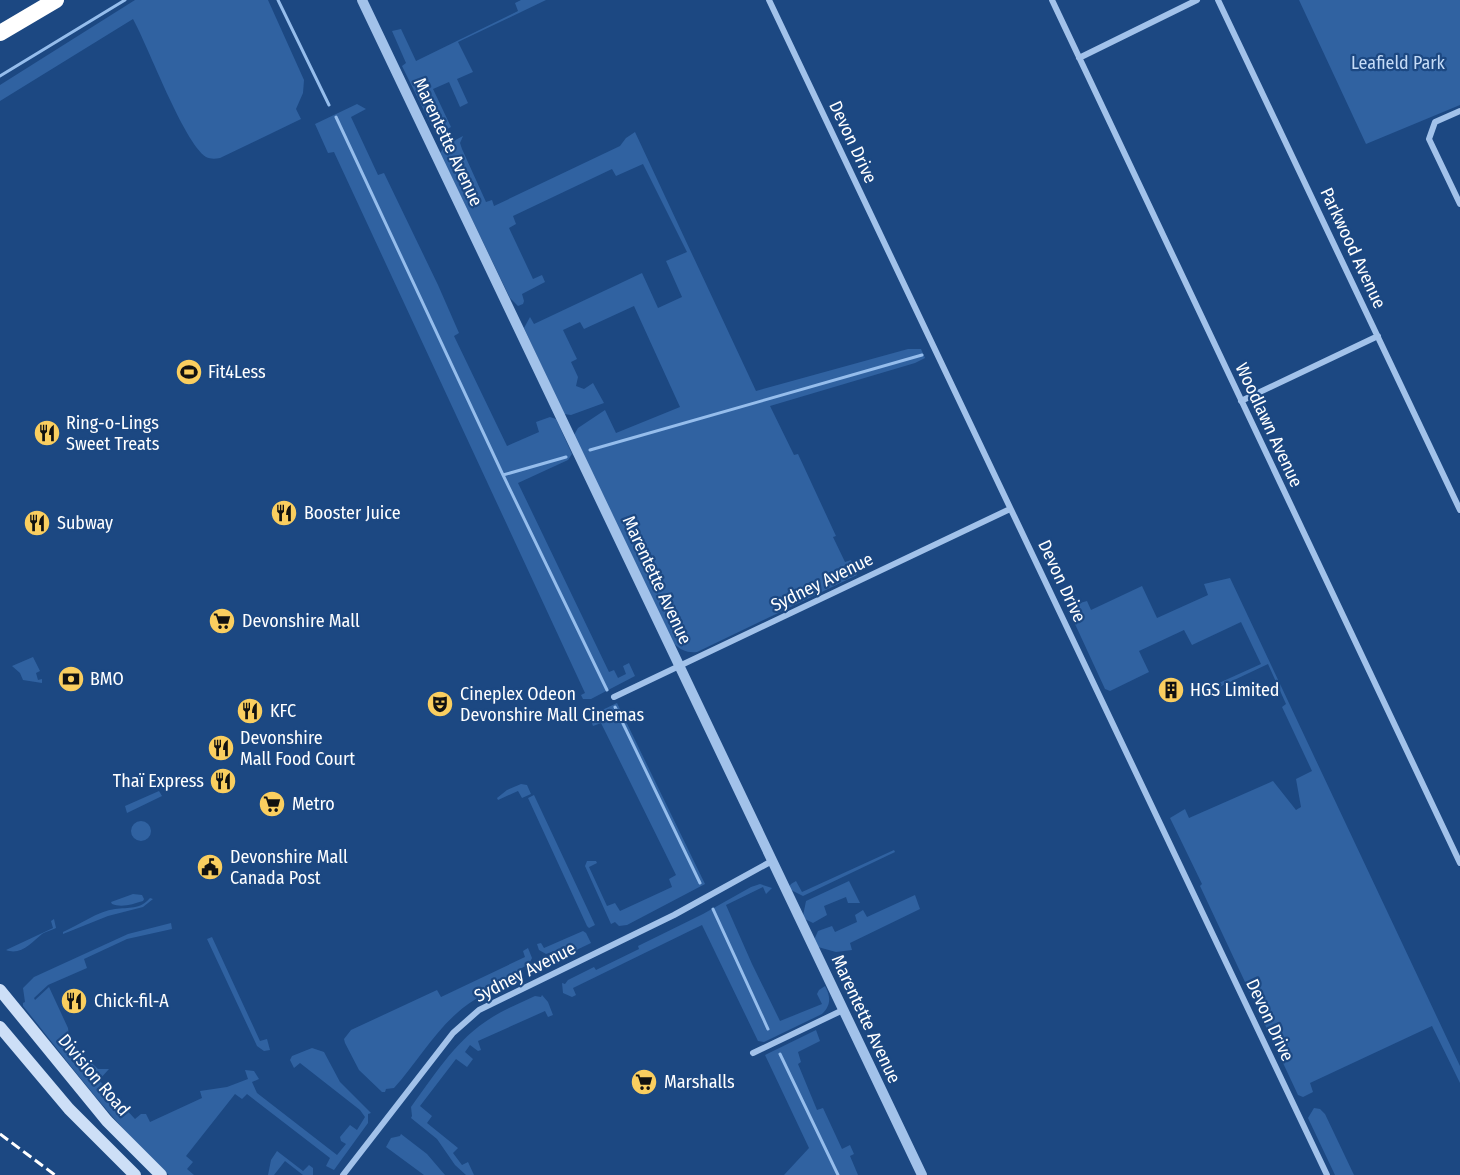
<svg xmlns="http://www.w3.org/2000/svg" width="1460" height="1175" font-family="'Fira Sans Condensed',sans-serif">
<rect width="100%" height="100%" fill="#1c4882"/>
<path fill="#3062a1" d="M135,0h133l36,80 -1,13 -7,16 5,10 -81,39c-5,1 -10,1 -14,-1 -23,-16 -57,-109 -73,-138l-133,82v-16z
M521,0h25l-88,42 15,30 -16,7 11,24 -8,4 -11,-25 -16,7 18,38 -11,6 -7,-4 -31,-63 4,-3 -14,-32 9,-2 15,32 102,-50 -3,-8z
M1299,0h161v105l-94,39z
M357,104l9,5 -15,8 27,58 6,-2 54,112 21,48 -5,3 53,110 32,-14 -3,-10 14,-5 6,2 16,35 -4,6 -50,23 91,189 5,-2 4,8 8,-4 -3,-8 6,-3 6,13 -44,23h-8l-2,-4 4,-2 -251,-541 -6,1 -13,-29z
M635,132l121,259 152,-42h13l4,9 -10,5 -145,43 24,49 4,-1 38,82 -3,1 12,25 6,-2 6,15 -160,77c-10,1 -16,-2 -23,-8l-100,-209 4,-7 27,-18 11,23 64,-26 -46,-101 -50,23 -4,-7 -17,8 14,29 -6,3 7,15 -2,9 8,3 9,-6 11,20 -33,12 -7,-1 -40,-86 6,-11 4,7 108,-51 16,35 24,-11 -16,-36 21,-9 -44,-88 -27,12 -4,-7 -99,47 3,8 -7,4 24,51 9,-4 3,7 -23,12 2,7 -1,3 -5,2 -8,-8 -70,-145 6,-8 17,-9 -3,7 2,6 24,53 6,-2 2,6 126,-60 6,-8z
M1230,578l230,488v17l-28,-57 -122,57 3,9 -10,5 -5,-2 -98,-209 2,-2 -32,-66 15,-9 4,9 84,-37 23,29 5,-3 -5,-28 16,-8 -30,-64 4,-3 -18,-40 -55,26 -3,-3 51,-23 -20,-42 -49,23 -8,-15 -45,21 10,21 -39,19 -5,-2 -36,-78 4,-6 14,-4 4,9 51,-24 15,32 51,-23 -4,-11z
M33,657l7,14 -4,2 2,7 4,-1v4l-19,-3 -3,-7 -8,-7z
M617,703l88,181 -78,41 -8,1 -4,-4 -4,2 -26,-58 2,-5h9l1,2 -8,4 18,39 8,-3 5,8 52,-24 -3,-8 7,-4 -75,-152 -8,3 -2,-6 5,-7z
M521,784l6,1 4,9 -9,4 -4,-7 -20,9 -1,-2 10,-8z
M159,791l3,5 -35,17 -2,-7z
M534,795l61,130 -6,3 -2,-2 -59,-128z
M131 831a10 10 0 1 1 20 0a10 10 0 1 1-20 0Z
M894,850l1,2 -92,44 -12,-6 -2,-3 2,-3 5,-3 6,11z
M849,881l11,22h-12l-2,-6 -22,9 3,9 -14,8 -8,-4 -2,-3 3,-15z
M760,884l12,4 -6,6 -3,-7 -37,18 26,59 28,57 42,-17 -5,-10 2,-4 6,-4c6,11 6,19 -3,28l-58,28 -6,-1 -56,-116 -129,63 3,7 -4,2 -9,-4 -1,-10 3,1 3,-4 26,-13 2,3 43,-21 -1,-3 65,-32 48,-27z
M133,894l9,1 2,4 -1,2c-10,3 -21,7 -31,3l-1,-2z
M915,895l5,14 -70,34 2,7 -16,2 -18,-5 -4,-7 4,-9 14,-5 3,6 22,-10 -2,-7 8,-5 4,7z
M150,898l3,1 -10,8 -35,9 -45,18v-2c16,-7 35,-21 52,-23 14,-2 25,1 35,-11z
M54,919l2,9c-4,2 -11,4 -14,6 -10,8 -21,22 -36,16l47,-22 -2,-7z
M171,923l1,6 -45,10 -43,20 3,9 -39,17 -14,13 1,2 14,-13 19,41 1,8 8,10 -1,2 22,21h11l-10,11 36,39 6,-5h5l4,8 52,-24 -2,-7 27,-4 21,-8 -3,-9 9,1 5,8 -7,3 5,11 80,62 9,-11 -5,-3 -1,-4 10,-12 7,5 8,-13 -5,-7 -60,-47 -6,5 -4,-8 2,-4 20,-8 12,4 16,30 31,31 -3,1v9l-34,47 -8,-4 4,-8 -83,-64 -5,5 -7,-5 -49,62 7,6 -6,7 7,6h-25c-55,-50 -99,-111 -146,-169v-3l2,-1 -2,-14 11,-11 94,-43z
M583,931l3,2 5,10 -25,12 -6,-6 -14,5 -7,-4 -2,-6 4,-1 3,5z
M212,937l48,104 7,-2 3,11 -6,1 -7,-5 -50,-107z
M528,948l4,10 -3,6 -9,5 1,8c-22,10 -46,19 -64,36 -25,22 -41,51 -63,75l-8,1 -1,3h-3l-23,-22 -14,-27 -1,-4 7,-9 86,-40 4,7 84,-40 -2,-6z
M542,995l6,7 5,13 -5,2 -3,-6 -67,30 3,9 -3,1 -8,-6 -5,7 8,7 -6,8 -11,-8 -36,47 12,10 -5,7 31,25 -5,5 9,12 6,-3 6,13h-8l-11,-10 -18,-26 -26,-21 1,-2 -1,-9c22,-30 43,-64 74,-85 15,-11 33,-18 50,-26l6,1z
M816,1030l4,11 -22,11 3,10 -3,2 19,46 6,-2 19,41 8,-4 4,9 -4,2 8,19h-74l25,-27 -44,-93z
M1314,1108l6,1 5,5 29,61h-19l-27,-57z
M401,1134l26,20 18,21h-21l-38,-28 5,-9 9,-2z
M277,1151l26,20 6,-6 4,3v7h-10l-18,-14 -11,14h-6l3,-15z"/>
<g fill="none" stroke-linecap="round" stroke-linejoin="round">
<path stroke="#95bdec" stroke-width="3" d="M278,0l51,105
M0,76l125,-76
M336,117l167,358 104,215
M590,450l332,-95
M503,475l63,-18
M615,707l85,176
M713,909l55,120
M780,1054l58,121"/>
<path stroke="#a2c2ea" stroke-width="6" d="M769,0l558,1175
M1052,0l408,863
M1218,0l242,510
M1079,58l118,-58
M1460,111l-25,11 -6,17 31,65
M1241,401l137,-65
M614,697l396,-188
M753,1053l90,-43
M343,1175l110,-142 26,-23 195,-95 98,-54"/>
<path stroke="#a2c2ea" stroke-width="10" d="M362,0l560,1175"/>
<path stroke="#cddff7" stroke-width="12" d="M0,990l107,131 54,54
M0,1027l69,82 66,66"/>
<path stroke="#fff" stroke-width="16" d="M0,33l56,-33"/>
<path stroke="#fff" stroke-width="3" stroke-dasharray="10 4.5" stroke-linecap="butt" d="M0,1134l55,41"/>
</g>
<defs>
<symbol id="stadium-disc" viewBox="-11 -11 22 22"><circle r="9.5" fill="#face5f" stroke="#1c4882"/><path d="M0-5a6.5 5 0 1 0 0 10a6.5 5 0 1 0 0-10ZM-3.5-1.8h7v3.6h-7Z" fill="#111"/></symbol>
<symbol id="restaurant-disc" viewBox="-11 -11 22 22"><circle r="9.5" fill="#face5f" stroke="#1c4882"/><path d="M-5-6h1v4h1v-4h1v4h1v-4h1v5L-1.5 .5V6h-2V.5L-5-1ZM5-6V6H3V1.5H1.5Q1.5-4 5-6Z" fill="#111"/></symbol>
<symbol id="supermarket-disc" viewBox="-11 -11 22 22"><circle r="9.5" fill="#face5f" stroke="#1c4882"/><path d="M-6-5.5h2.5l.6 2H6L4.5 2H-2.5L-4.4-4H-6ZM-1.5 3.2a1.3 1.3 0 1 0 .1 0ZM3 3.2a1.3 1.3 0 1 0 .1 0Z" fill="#111"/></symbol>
<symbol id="bank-disc" viewBox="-11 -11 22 22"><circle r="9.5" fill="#face5f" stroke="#1c4882"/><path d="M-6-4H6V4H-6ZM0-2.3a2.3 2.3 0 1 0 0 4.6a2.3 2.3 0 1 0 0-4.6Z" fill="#111"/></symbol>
<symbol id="building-disc" viewBox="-11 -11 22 22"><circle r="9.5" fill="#face5f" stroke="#1c4882"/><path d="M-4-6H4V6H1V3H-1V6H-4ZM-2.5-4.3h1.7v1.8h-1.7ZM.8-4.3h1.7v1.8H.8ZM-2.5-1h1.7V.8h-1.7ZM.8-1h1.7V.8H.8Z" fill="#111"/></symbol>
<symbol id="theatre-disc" viewBox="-11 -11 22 22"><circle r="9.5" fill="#face5f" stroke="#1c4882"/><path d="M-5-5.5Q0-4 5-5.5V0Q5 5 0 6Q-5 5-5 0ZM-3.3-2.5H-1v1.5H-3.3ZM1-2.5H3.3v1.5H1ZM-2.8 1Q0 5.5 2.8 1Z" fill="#111"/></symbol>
<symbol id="civic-disc" viewBox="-11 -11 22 22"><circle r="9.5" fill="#face5f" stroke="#1c4882"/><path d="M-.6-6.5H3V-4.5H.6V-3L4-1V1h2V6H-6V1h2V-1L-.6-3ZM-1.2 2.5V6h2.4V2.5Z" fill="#111"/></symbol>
</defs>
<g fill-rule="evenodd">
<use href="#stadium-disc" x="174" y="357" width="30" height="30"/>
<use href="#restaurant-disc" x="32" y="418" width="30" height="30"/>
<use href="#restaurant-disc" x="269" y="498" width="30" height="30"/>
<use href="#restaurant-disc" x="22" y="508" width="30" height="30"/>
<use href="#supermarket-disc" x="207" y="606" width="30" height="30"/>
<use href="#bank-disc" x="56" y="664" width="30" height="30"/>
<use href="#building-disc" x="1156" y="675" width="30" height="30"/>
<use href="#theatre-disc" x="425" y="689" width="30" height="30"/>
<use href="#restaurant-disc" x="235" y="696" width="30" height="30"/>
<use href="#restaurant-disc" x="206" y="733" width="30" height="30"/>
<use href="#restaurant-disc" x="208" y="766" width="30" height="30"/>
<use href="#supermarket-disc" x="257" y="789" width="30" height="30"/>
<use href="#civic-disc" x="195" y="852" width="30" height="30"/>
<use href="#restaurant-disc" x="59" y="986" width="30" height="30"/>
<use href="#supermarket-disc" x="629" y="1067" width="30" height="30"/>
</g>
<g text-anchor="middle" stroke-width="4.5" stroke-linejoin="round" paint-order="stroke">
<g font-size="18" fill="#c6dcf7" stroke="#1c4882">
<text x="1398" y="69">Leafield Park</text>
</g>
<g font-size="18" fill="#fff" stroke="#1c4882">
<text transform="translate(448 142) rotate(65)" y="6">Marentette Avenue</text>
<text transform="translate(853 142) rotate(65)" y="6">Devon Drive</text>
<text transform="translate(1353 248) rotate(65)" y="6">Parkwood Avenue</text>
<text transform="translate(1269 425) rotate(65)" y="6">Woodlawn Avenue</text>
<text transform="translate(657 580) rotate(65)" y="6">Marentette Avenue</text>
<text transform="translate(1062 581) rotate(65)" y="6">Devon Drive</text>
<text transform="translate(822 582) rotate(-26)" y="6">Sydney Avenue</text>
<text transform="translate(525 972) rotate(-27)" y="6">Sydney Avenue</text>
<text transform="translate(866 1019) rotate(65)" y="6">Marentette Avenue</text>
<text transform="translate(1270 1020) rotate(65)" y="6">Devon Drive</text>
<text transform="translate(94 1075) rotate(50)" y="6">Division Road</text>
</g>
<g font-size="18" fill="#fff" stroke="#1c4882" text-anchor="start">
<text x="208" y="378">Fit4Less</text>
<text x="66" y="429">Ring-o-Lings<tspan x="66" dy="21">Sweet Treats</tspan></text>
<text x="304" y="519">Booster Juice</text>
<text x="57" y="529">Subway</text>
<text x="242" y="627">Devonshire Mall</text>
<text x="90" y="685">BMO</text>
<text x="1190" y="696">HGS Limited</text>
<text x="460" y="700">Cineplex Odeon<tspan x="460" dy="21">Devonshire Mall Cinemas</tspan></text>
<text x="270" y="717">KFC</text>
<text x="240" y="744">Devonshire<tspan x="240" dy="21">Mall Food Court</tspan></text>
<text x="204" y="787" text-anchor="end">Thaï Express</text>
<text x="292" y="810">Metro</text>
<text x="230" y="863">Devonshire Mall<tspan x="230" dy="21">Canada Post</tspan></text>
<text x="94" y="1007">Chick-fil-A</text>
<text x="664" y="1088">Marshalls</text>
</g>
</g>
</svg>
